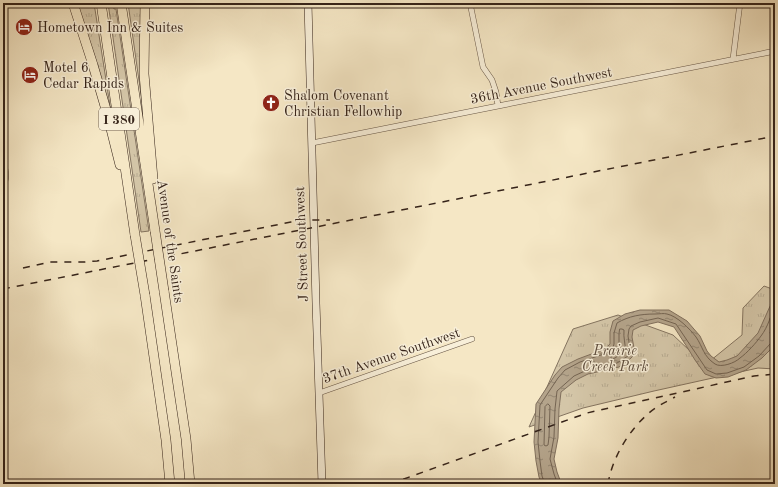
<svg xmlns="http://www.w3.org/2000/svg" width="778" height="487" font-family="'Old Standard TT',serif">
<defs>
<pattern id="grass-tufts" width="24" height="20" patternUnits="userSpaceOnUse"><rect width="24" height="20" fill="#d4c6a8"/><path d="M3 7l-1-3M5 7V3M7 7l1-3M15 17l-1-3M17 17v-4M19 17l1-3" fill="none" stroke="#b7aa90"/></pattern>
<pattern id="water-ripples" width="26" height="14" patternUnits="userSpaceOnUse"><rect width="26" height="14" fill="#b4a48b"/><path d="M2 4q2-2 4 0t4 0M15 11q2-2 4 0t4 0" fill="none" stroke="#938571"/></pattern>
</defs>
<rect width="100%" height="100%" fill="#f5e7c5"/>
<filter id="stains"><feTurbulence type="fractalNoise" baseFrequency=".005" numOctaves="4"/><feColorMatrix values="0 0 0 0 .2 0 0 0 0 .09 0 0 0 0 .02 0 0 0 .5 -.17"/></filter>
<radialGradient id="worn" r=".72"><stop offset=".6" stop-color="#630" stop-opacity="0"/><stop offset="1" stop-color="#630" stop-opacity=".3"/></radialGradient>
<path fill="url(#grass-tufts)" stroke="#847460" d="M75,3h19l17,109z
M108,3h5l1,6h2l33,222 -8,1z
M128,3h14l1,106z
M764,286l11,4v79l-17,-1 -104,23 -71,17 -54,19 44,-98 45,-14 55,20 32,30 37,-30 1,-27z"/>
<path fill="url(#water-ripples)" stroke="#81705d" d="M775,282v62l-2,3 -11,11 -16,12 -18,7 -12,1 -11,-4 -10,-14 -8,-13 -13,-20 -16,-5 -17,4 -8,4 -1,7 2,11 -1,8 -3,3 -11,8 -31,7 -12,6 -15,12 -2,17 -1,29 -4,21 3,13 3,8 5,4h-23l-3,-7 -3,-16 -2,-19 2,-38 19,-29 7,-8 16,-8 27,-10 5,-5v-12l3,-11 12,-7 15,-4h29l18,11 13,15 7,15 4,5 8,6 8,-2 10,-4 21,-23 13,-29 1,-20z"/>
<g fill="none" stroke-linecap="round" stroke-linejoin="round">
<path stroke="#746452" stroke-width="1" d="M620,329h2l2,1c-1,8 2,14 1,21l-10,7 -3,1 -1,-1v-2l8,-10v-12z
M548,404l2,2 -1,31 -1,8 -2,1 -2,-1 1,-38z
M545,484l-3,-8 -2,-15 -2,-19 2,-37 18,-27 7,-8 15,-8 27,-9 6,-6 1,-3v-11l3,-10c12,-7 24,-9 38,-9 4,0 9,-1 12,0 10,2 23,15 29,23 7,10 7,19 19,27 6,4 20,-1 25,-6 7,-5 16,-15 21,-22 7,-9 10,-21 14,-31
M559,484l-2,-2 -3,-8 -4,-15 4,-22 1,-28 2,-18 17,-15 13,-6 30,-7 11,-7 1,-2 1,-6 -2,-12 1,-7 2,-3 9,-4 18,-4 18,6 31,46 9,4 11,-1 17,-6 15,-11 12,-13 4,-1"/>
<defs>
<path id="street" d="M470,3l13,64 9,13 4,12 2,14
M733,59l7,-56
M312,143l463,-92
M3,159c2,9 5,19 0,27
M319,393l153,-54"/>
<path id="secondary" d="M308,3l8,300 6,181"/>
<path id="highway" d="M73,3l20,62 14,48 13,52
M101,3l34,232
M121,3l34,228
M145,3l-1,71 9,105
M164,291l22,148 4,45
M145,295l21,145 4,44"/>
</defs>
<use href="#street" stroke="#655444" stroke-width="6"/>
<use href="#secondary" stroke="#352319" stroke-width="8"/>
<use href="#highway" stroke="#352319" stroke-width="10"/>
<use href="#street" stroke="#f8efd9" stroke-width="5"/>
<use href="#secondary" stroke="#f8efd9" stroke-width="7"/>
<use href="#highway" stroke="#f5e7c5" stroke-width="9"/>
<path stroke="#352319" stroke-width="1.5" stroke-dasharray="7 7" stroke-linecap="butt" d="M23,268l27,-6h34l13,-1 194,-39 20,-2h19
M3,289l772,-153
M390,484l197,-71 167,-37 21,-2
M608,484c4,-26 21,-54 41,-71 8,-7 17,-11 26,-16"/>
<defs>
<path id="highway-bridge" d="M155,231l9,60
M135,235l10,60"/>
</defs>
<use href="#highway-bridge" stroke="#352319" stroke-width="10" stroke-linecap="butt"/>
<use href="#highway-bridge" stroke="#f5e7c5" stroke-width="9"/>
</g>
<defs>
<symbol id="hotel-disc" viewBox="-11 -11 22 22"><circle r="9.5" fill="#8f2418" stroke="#f8efd9"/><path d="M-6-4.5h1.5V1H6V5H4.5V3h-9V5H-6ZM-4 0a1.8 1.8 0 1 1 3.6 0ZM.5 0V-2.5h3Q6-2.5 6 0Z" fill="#fff"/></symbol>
<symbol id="church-disc" viewBox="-11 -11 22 22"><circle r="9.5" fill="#8f2418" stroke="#f8efd9"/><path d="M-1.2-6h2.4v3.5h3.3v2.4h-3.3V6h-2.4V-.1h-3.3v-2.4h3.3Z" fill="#fff"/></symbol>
</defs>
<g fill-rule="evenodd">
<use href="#hotel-disc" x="14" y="17" width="20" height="20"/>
<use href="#hotel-disc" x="20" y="65" width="20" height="20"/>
<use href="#church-disc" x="261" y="93" width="20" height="20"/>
</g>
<g text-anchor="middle" stroke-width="3" stroke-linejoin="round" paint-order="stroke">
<rect fill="#f8efd9" stroke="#706053" stroke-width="1" x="99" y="108" width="40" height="22" rx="3"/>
<g font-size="13" font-weight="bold" fill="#352319">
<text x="119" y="124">I 380</text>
</g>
<g font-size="14" fill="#352319" stroke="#f8efd9" text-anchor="start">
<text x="37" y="32">Hometown Inn &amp; Suites</text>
<text x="43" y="72">Motel 6<tspan x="43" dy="16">Cedar Rapids</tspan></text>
<text x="284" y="100">Shalom Covenant<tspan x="284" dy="16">Christian Fellowhip</tspan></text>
</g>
<g font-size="14" fill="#352319" stroke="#f8efd9">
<text transform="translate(541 85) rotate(-11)" y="5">36th Avenue Southwest</text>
<text transform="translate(171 241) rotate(82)" y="5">Avenue of the Saints</text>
<text transform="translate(301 244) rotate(-92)" y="5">J Street Southwest</text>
<text transform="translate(391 355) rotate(-19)" y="5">37th Avenue Southwest</text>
</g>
<g font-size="14" font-style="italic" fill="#5d4c3d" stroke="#f8efd9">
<text x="615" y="355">Prairie<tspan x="615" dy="16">Creek Park</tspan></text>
</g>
</g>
<rect width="778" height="487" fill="none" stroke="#f5e7c5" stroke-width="16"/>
<rect x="4" y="4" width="770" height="479" fill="none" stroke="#352319" stroke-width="2"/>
<rect x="8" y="8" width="762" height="471" fill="none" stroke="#352319"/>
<rect width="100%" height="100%" filter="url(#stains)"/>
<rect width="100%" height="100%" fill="url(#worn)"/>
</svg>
